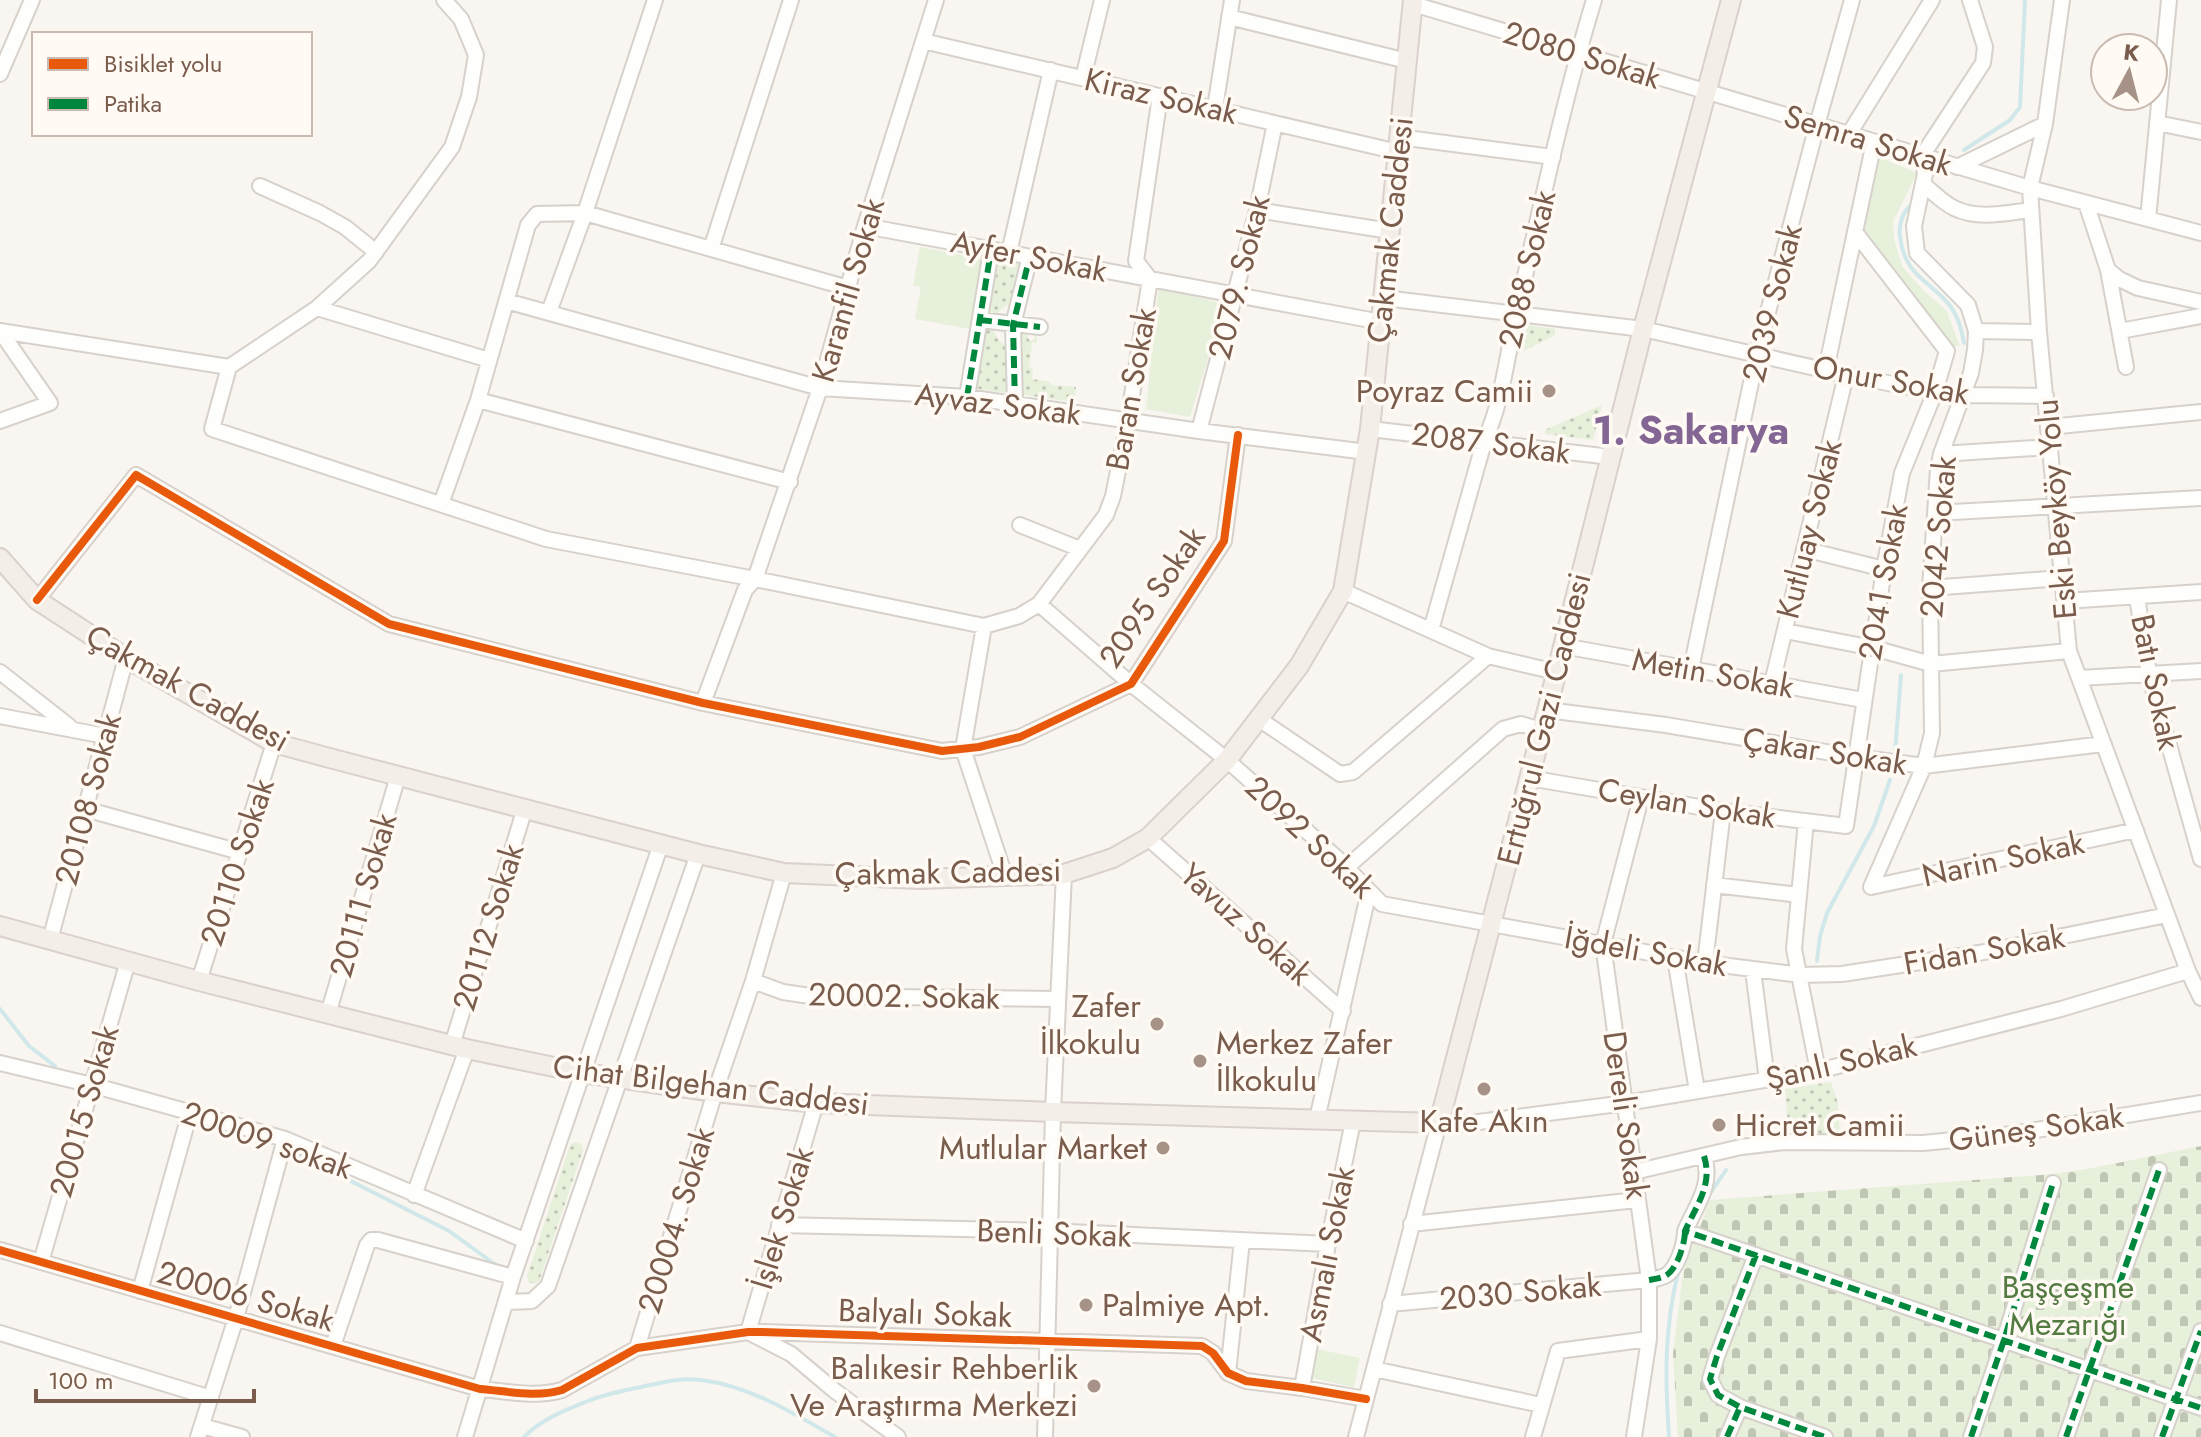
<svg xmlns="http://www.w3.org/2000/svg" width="2201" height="1437" font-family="Jost,sans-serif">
<defs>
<pattern id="grass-dots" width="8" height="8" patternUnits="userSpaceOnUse" patternTransform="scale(2)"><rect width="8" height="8" fill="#e7f0db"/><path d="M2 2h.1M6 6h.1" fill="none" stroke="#c0c6b4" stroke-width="1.8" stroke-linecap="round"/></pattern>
<pattern id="cemetery-stones" width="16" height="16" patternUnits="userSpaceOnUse" patternTransform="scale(2)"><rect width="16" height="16" fill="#e7f0db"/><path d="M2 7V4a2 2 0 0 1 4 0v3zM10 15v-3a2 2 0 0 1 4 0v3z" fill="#c0c6b4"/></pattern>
</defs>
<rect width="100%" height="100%" fill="#f9f5f0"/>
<path fill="url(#grass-dots)" d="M993,257l32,6 -8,41c-12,-1 -18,6 -23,15l-11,-1z
M982,324l11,1c2,11 6,19 18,21l2,48 -42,-6z
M1527,325l28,4v6l-40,20 5,-26z
M1037,329v14l-5,-1 -3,25 4,1 -1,11 18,3 1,3 25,2 -2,15 -56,-8 -1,-61 9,-2 3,9 3,1 3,-3z
M1602,405l-9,35 -48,-6v-4z
M1831,1082l7,21 2,32 -51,2 -4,-48z
M578,1142l4,3 1,5 -44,131 -2,2h-8l-2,-7 42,-128 3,-5z"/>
<path fill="url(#cemetery-stones)" d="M2201,1146v291h-523l-5,-84 10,-80 27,-73 344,-26 39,-6z"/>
<path fill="#e7f0db" d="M1877,156l40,17 -24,49 1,17 8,27 22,25 22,19 14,36h-13l-85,-116z
M920,247l67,13 -12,70 -60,-11 6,-32 -8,-1z
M1161,289l64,15 -35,113 -44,-8 12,-117z
M1317,1349l43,9 -6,29 -43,-9z"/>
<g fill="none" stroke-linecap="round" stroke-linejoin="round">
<path stroke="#d0e8ea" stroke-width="4" d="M1964,150l46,-30 10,-13 5,-107
M1913,203c-10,8 -15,21 -13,34 5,40 30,43 51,70 8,11 11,24 13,36
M1895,753l6,-78
M1817,961l3,-25 7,-23 47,-87 16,-46
M0,1009l29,37 26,20
M286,1148l163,83 47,34
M1707,1198l19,-28
M524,1437c17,-18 42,-27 64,-36 17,-7 34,-10 53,-14 18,-4 41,-10 60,-7 49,6 92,33 134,57
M1669,1437c-4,-59 -5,-110 10,-168"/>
<defs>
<path id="minor" d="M2062,0l-17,124 -15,64 9,144 30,319 119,320 13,27
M1413,4l617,184 171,45
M1229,17l178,44
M923,41l475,111
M0,74l32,-74
M1083,78l19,-78
M1215,108l17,-108
M2157,123l44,9
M1849,134l83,-134
M1399,137l154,20
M1957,167l88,-43
M1923,184c10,8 19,18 31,24 24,12 52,5 77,2
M260,186l60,27 25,14 31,25
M2086,203l22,67 11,9 19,9 63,14
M1257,210l133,21
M2148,219l21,-219
M865,226l516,96
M711,249l80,-249
M1009,253l42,-183
M2108,270l18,97
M1384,298l259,31 203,46 89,17 27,3 84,1
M506,301l314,87 147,9 232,34 168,21
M317,308l172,52
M549,312l36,-99 70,-213
M980,320l60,7
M0,331l229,36 88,-59 52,-47 83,-114 17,-50 7,-42 -15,-36 -17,-19
M0,331l50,72 -50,18
M1976,331l63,1
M2120,331l81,-15
M229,367l-17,62 334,110 209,40 229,47 35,-10 20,-12 67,-89 7,-19 15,-75 22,-142 -14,-18 24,-165
M1826,370l48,-228
M967,397l23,-140
M478,400l312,82
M1015,404l-2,-79 15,-61
M2049,427l152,-15
M1370,429l241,28
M1199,431l58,-221 18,-87
M1941,454l110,-7
M441,504l37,-104 50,-175 9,-11 48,-1 263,75
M1935,513l266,-15
M1020,525l60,24
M1804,549l80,20
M1930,588l132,-10
M1343,591l145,65 68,16
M2137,597l12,77 52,185
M37,600l99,-125 253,149 314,79 239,48 37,-4 41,-10 111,-53 93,-143 14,-106
M2065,601l136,-9
M1039,604l92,80 96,76 112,100 43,44 323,59 96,12 41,-1 137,-21 188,-38
M984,626l-21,123 42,127
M1431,630l53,-188c19,-41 23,-88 33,-131 24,-104 46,-209 77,-311
M1785,631l78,15
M1563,646l300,54
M1877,649l54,15 138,-13
M1691,669l66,-315 60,-229 35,-125
M0,672l69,54
M2079,678l122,-7
M1772,683l74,-308
M703,703l42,-113 10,-11 65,-191 45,-162 71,-226
M1547,710l119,15 190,32 68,9 179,-22
M0,716l105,20
M1259,719l81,55 13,-2 135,-116
M1529,778l194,33 123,15 38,-257 18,-96 33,-81 12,-41 -92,-119
M85,809l155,43
M1806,821l-12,128 24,122
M1148,838l195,173
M1346,868l157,-139 18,-5 20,6
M1714,885l85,10
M1871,887l53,-121 8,-33 -2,-145 8,-119 3,-15 30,-81 4,-23 1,-19 -8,-26 -51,-52 -3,-27 11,-52 -3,-18 61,-93 2,-16 -15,-47
M1871,887l265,-57
M50,940l76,-282
M1675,958l22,133
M1705,963l18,-152
M1753,970l14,110
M199,981l75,-238
M753,981l30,11 27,4 248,3
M328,1014l70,-238
M452,1045l73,-237
M0,1063l92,22 193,54 241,102
M816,1103l-68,229 43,22 44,37 63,46
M1317,1119l52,-228
M1704,1156c9,29 -7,48 -19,75l516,177
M1634,1172l107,-25 44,-5 138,1 82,-8 196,-32
M414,1195l53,-146
M1411,1224l226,-24
M779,1225l269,6 280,13
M0,1250l480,139c27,2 55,9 82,1l75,-42 111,-16h13l441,14 11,7 15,20 18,8 56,7 64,11
M1756,1255l-39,101 -7,23 8,16 22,12 85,30
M41,1262l87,-301
M140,1291l50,-179
M506,1302l26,-1 16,-15 150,-432
M1390,1304l259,-24c6,-1 14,-2 19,-6 10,-8 17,-31 17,-43
M0,1333l211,65
M333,1346l34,-101 4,-5h7l135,37
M637,1348l78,-256 38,-111 31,-108
M1374,1369l167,36
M1228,1373l14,-133
M1302,1388l26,-144 25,-123
M202,1426l40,11
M198,1437l38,-119 49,-179
M465,1437l48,-160 148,-433
M1045,1437l8,-325 11,-238
M1356,1437l83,-314 24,1 163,-21 192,-32 243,-62 127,-38
M1533,1437l25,-86 91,-12
M1634,1437l15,-98v-59l-46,-336 38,-146
M1727,1437l13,-30
M1971,1437l33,-97 49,-157
M2066,1437l93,-267
M2162,1437l39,-106"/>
<path id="major" d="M0,558l37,42 89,58 148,85 63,17 361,94 86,19 136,6 144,-5 49,-16 35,-20 79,-78 72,-94 44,-75 27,-162 43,-429
M0,926l199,55 268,68 116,24 132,19 101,11 237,9 386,11 108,-413 96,-381 88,-329"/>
</defs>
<use href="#minor" stroke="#d7d1cb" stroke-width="18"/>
<use href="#major" stroke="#dad1cc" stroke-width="22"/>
<use href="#minor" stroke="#fefefd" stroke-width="14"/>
<use href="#major" stroke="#f3eee8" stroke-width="18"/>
<defs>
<path id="minor-bridge" d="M1863,646l14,3"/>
</defs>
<use href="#minor-bridge" stroke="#d7d1cb" stroke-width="18" stroke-linecap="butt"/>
<use href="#minor-bridge" stroke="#fefefd" stroke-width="14"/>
<path stroke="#00873e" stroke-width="6" stroke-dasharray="12 6" stroke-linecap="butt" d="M980,320l60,7
M967,397l23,-140
M1015,404l-2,-79 15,-61
M1704,1156c9,29 -7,48 -19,75l516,177
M1756,1255l-39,101 -7,23 8,16 22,12 85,30
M1649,1280c6,-1 14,-2 19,-6 10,-8 17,-31 17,-43
M1727,1437l13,-30
M1971,1437l33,-97 49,-157
M2066,1437l93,-267
M2162,1437l39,-106"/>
<defs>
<path id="cycleway" d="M37,600l99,-125 253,149 314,79 239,48 37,-4 41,-10 111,-53 93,-143 14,-106
M0,1250l480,139c27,2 55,9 82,1l75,-42 111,-16h13l441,14 11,7 15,20 18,8 56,7 64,11"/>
</defs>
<use href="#cycleway" stroke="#fffaf3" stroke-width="13"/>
<use href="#cycleway" stroke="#e8590c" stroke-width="8"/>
</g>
<g fill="#a69286" stroke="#fffaf3" stroke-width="3">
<circle cx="1549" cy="391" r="8"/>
<circle cx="1157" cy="1024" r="8"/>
<circle cx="1200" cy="1061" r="8"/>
<circle cx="1484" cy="1089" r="8"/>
<circle cx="1719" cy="1125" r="8"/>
<circle cx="1163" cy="1148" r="8"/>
<circle cx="1086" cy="1305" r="8"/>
<circle cx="1094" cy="1386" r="8"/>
</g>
<g text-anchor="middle" stroke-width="7" stroke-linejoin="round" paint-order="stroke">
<g font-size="32" fill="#7a5c4d" stroke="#fffaf3">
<text transform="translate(1582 55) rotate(17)" y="11">2080 Sokak</text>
<text transform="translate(1161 96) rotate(13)" y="11">Kiraz Sokak</text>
<text transform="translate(1868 140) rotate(17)" y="11">Semra Sokak</text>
<text transform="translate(1390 230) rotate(-84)" y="11">Çakmak Caddesi</text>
<text transform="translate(1029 256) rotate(11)" y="11">Ayfer Sokak</text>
<text transform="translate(1527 269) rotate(-77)" y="11">2088 Sokak</text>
<text transform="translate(1239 277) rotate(-76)" y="11">2079. Sokak</text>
<text transform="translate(848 290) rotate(-74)" y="11">Karanfil Sokak</text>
<text transform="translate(1772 303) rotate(-76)" y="11">2039 Sokak</text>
<text transform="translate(1891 380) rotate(10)" y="11">Onur Sokak</text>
<text transform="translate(1131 389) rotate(-80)" y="11">Baran Sokak</text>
<text transform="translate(998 404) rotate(7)" y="11">Ayvaz Sokak</text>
<text transform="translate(1491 443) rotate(7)" y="11">2087 Sokak</text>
<text transform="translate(2056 509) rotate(-95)" y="11">Eski Beyköy Yolu</text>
<text transform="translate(1809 529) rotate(-76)" y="11">Kutluay Sokak</text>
<text transform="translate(1938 537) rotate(-85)" y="11">2042 Sokak</text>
<text transform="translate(1883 582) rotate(-80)" y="11">2041 Sokak</text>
<text transform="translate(1152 597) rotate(-56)" y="11">2095 Sokak</text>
<text transform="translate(1713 673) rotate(10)" y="11">Metin Sokak</text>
<text transform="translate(2156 682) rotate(78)" y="11">Batı Sokak</text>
<text transform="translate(188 688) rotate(29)" y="11">Çakmak Caddesi</text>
<text transform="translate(1544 719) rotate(-76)" y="11">Ertuğrul Gazi Caddesi</text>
<text transform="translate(1825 751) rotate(9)" y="11">Çakar Sokak</text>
<text transform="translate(88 799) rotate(-75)" y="11">20108 Sokak</text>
<text transform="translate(1687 803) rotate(9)" y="11">Ceylan Sokak</text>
<text transform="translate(1310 837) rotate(43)" y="11">2092 Sokak</text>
<text transform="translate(2003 859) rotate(-12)" y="11">Narin Sokak</text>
<text transform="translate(237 862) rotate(-72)" y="11">20110 Sokak</text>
<text transform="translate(948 872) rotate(-1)" y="11">Çakmak Caddesi</text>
<text transform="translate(363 895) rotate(-74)" y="11">20111 Sokak</text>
<text transform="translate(1246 924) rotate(42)" y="11">Yavuz Sokak</text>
<text transform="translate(488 927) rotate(-73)" y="11">20112 Sokak</text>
<text transform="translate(1984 950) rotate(-10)" y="11">Fidan Sokak</text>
<text transform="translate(1646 951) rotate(10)" y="11">İğdeli Sokak</text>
<text transform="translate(904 996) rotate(1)" y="11">20002. Sokak</text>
<text transform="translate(1841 1062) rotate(-13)" y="11">Şanlı Sokak</text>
<text transform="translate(711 1085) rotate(7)" y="11">Cihat Bilgehan Caddesi</text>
<text transform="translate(84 1111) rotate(-74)" y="11">20015 Sokak</text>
<text transform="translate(1626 1115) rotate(82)" y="11">Dereli Sokak</text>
<text transform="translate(2036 1128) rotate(-8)" y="11">Güneş Sokak</text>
<text transform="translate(267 1140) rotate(19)" y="11">20009 sokak</text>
<text transform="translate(782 1218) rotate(-73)" y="11">İşlek Sokak</text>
<text transform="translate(676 1220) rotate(-73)" y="11">20004. Sokak</text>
<text transform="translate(1054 1233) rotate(2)" y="11">Benli Sokak</text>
<text transform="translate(1327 1254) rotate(-79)" y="11">Asmalı Sokak</text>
<text transform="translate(1520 1292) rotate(-5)" y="11">2030 Sokak</text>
<text transform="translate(246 1296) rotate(16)" y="11">20006 Sokak</text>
<text transform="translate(925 1313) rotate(2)" y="11">Balyalı Sokak</text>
</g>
<g font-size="32" fill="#7a5c4d" stroke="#fffaf3" text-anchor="end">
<text x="1533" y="402">Poyraz Camii</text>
<text x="1141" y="1017">Zafer<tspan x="1141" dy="37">İlkokulu</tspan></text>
<text x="1216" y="1054" text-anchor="start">Merkez Zafer<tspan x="1216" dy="37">İlkokulu</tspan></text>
<text x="1484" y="1132" text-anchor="middle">Kafe Akın</text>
<text x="1735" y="1136" text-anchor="start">Hicret Camii</text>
<text x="1147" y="1159">Mutlular Market</text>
<text x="1102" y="1316" text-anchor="start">Palmiye Apt.</text>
<text x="1078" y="1379">Balıkesir Rehberlik<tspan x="1078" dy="37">Ve Araştırma Merkezi</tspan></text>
</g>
<g font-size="32" fill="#537a41" stroke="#fffaf3">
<text x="2068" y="1298">Başçeşme<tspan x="2068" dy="37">Mezarığı</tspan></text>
</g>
<g font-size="40" font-weight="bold" fill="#846695" stroke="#fffaf3">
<text x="1691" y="444">1. Sakarya</text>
</g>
</g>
<rect x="32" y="32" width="280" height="104" fill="#fffaf3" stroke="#cabbb1" stroke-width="2"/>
<rect x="48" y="58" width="40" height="12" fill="#e8590c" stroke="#cabbb1" stroke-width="2"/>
<text x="104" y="72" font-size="24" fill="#7a5c4d">Bisiklet yolu</text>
<rect x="48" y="98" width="40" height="12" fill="#00873e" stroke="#cabbb1" stroke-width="2"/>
<text x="104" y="112" font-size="24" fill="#7a5c4d">Patika</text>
<g transform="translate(2129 72) rotate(7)"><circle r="38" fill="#fffaf3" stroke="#cabbb1" stroke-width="2"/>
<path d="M0-6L14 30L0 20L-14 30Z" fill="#a69286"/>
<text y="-12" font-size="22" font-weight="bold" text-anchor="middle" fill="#7a5c4d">K</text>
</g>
<path d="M36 1389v12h218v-12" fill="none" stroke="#7a5c4d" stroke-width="4"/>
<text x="48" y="1389" font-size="24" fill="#7a5c4d" stroke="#fffaf3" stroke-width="6" paint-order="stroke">100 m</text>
</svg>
